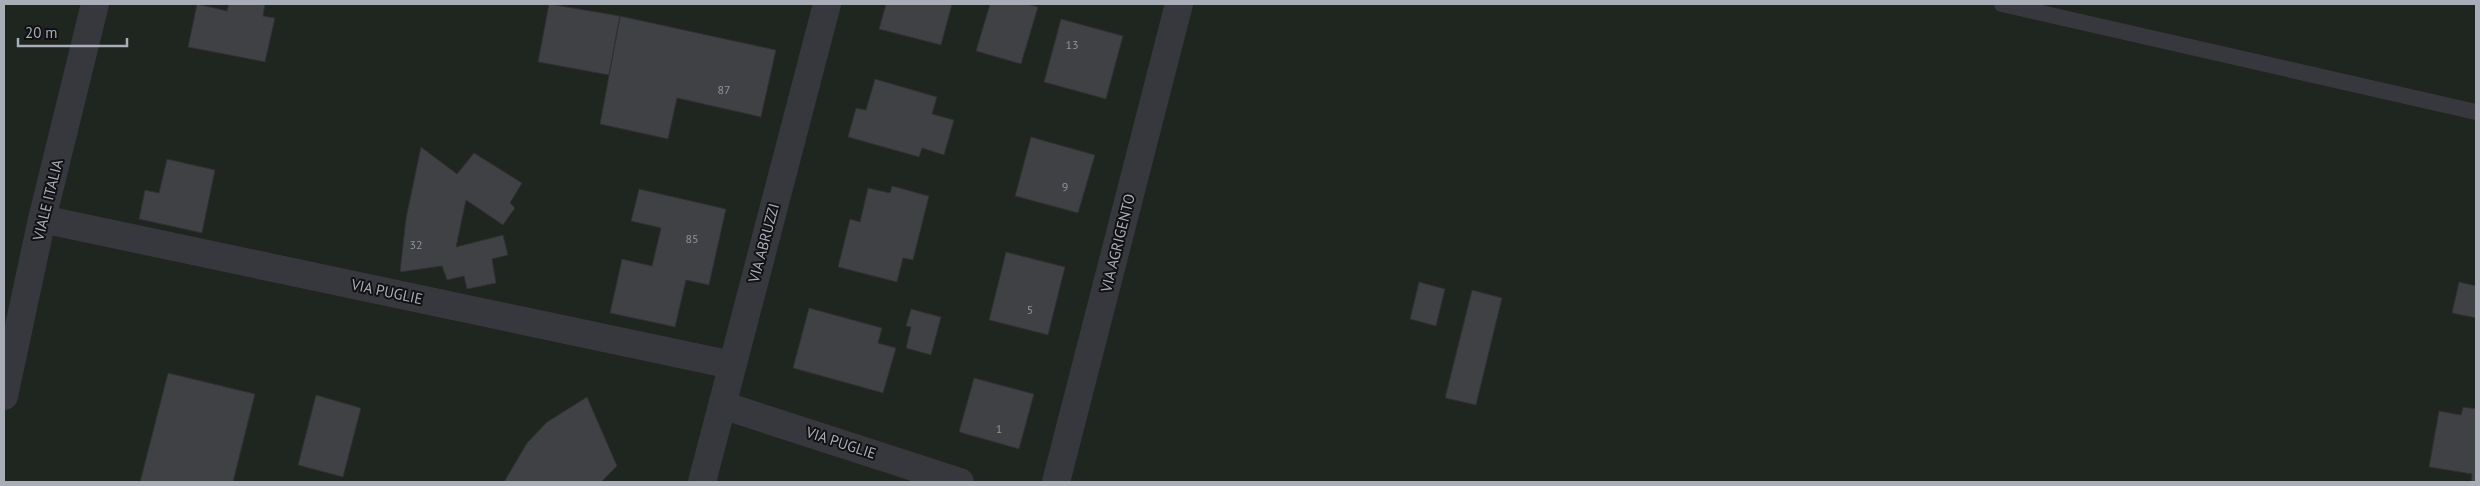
<svg xmlns="http://www.w3.org/2000/svg" width="2480" height="486" font-family="'PT Sans',sans-serif">
<rect width="100%" height="100%" fill="#161618"/>
<path fill="#1e261f" d="M4,4h2472v478h-2472z"/>
<path fill="#404145" stroke="#303034" d="M197,4l30,7 2,-7h36l-2,12 12,2 -10,44 -77,-15z
M549,4l71,12 -11,59 -71,-13z
M886,4h66l-11,41 -62,-16z
M990,4h37l11,3 -17,57 -45,-13z
M620,16l156,34 -15,67 -84,-19 -9,41 -68,-15z
M1061,19l62,17 -17,63 -62,-17z
M875,79l62,18 -5,17 22,6 -10,35 -22,-7 -3,9 -71,-20 8,-29 10,2z
M1031,137l64,18 -17,58 -63,-17z
M421,147l36,27 17,-21 48,30 -12,20 5,5 -12,17 -37,-25 -10,47 47,-12 5,20 -16,4 4,24 -29,6 -3,-13 -17,4 -5,-14 -42,6 6,-54z
M167,159l48,11 -13,63 -63,-14 6,-29 14,3z
M892,186l37,10 -16,64 -10,-2 -6,24 -59,-15 12,-48 10,3 8,-34 22,5z
M639,189l87,20 -17,76 -23,-5 -11,47 -65,-14 12,-54 30,7 9,-38 -30,-7z
M1006,252l59,15 -17,68 -59,-15z
M1419,282l26,7 -9,37 -26,-7z
M2459,282l17,4v32l-24,-5z
M1472,290l30,8 -26,107 -31,-7z
M809,308l73,20 -4,15 18,5 -13,45 -90,-25z
M911,309l30,8 -10,38 -25,-7 5,-21 -5,-1z
M168,373l87,21 -22,88h-93z
M974,378l60,16 -15,55 -60,-17z
M316,395l45,13 -18,69 -45,-12z
M587,397l30,69 -16,16h-97l23,-39 20,-21z
M2463,407l13,2v73h-5l1,-8 -43,-7 10,-56 22,4z"/>
<g fill="none" stroke-linecap="round" stroke-linejoin="round">
<path stroke="#37383d" stroke-width="16" d="M2002,4l474,108"/>
<path stroke="#37383d" stroke-width="28" d="M42,219l690,146
M4,396l38,-177 53,-215
M722,405l238,77
M702,482l125,-478
M1056,482l123,-478"/>
</g>
<g text-anchor="middle" stroke-width="4" stroke-linejoin="round" paint-order="stroke">
<g font-size="12" fill="#8e929b">
<text x="1072" y="49">13</text>
<text x="724" y="94">87</text>
<text x="1065" y="191">9</text>
<text x="692" y="243">85</text>
<text x="416" y="249">32</text>
<text x="1030" y="314">5</text>
<text x="999" y="433">1</text>
</g>
<g font-size="15" fill="#a8adb8" stroke="#111113">
<text transform="translate(48 200) rotate(-76)" y="5">VIALE ITALIA</text>
<text transform="translate(764 243) rotate(-75)" y="5">VIA ABRUZZI</text>
<text transform="translate(1118 243) rotate(-76)" y="5">VIA AGRIGENTO</text>
<text transform="translate(387 292) rotate(12)" y="5">VIA PUGLIE</text>
<text transform="translate(841 443) rotate(18)" y="5">VIA PUGLIE</text>
</g>
</g>
<rect width="2480" height="486" fill="none" stroke="#a8adb8" stroke-width="10"/>
<path d="M18 38v8h109v-8" fill="none" stroke="#a8adb8" stroke-width="2.5"/>
<text x="25" y="38" font-size="15" fill="#a8adb8" stroke="#111113" stroke-width="4" paint-order="stroke">20 m</text>
</svg>
